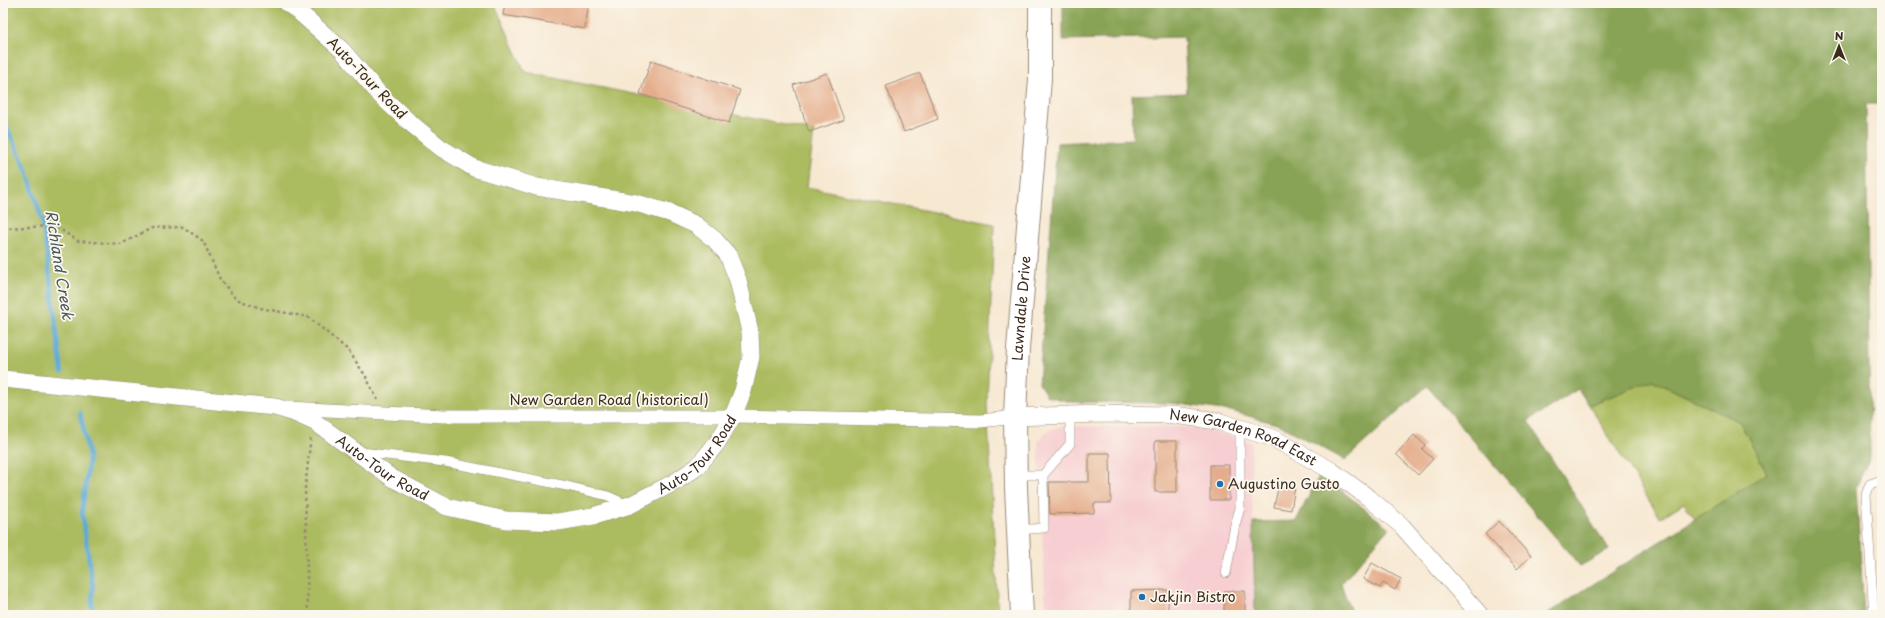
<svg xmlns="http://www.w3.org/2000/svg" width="1885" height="618" font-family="'Playpen Sans',sans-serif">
<rect width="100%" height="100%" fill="#fbf7ec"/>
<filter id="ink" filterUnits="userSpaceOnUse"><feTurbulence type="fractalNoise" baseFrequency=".025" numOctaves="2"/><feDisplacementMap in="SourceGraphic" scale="8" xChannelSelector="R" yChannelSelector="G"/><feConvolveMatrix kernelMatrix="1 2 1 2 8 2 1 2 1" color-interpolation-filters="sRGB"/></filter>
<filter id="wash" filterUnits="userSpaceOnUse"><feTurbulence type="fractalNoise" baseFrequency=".012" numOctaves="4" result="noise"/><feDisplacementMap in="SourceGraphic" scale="16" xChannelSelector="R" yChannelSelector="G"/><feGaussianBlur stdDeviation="0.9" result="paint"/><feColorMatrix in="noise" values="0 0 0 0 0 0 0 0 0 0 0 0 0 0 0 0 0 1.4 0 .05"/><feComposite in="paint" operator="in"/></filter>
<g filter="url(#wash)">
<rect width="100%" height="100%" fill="#f7e8d1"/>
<path fill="#f7cfd2" d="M1060,426l123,1 25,3 43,12 4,173h-209l-8,-174 9,-10z"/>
<path fill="#abbb5e" stroke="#73723e" d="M3,3h491l31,69 289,59 -7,56 187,37 -7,179 11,212h-995z
M1652,380l88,42 27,51 -72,46 -11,-16 -24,15 -71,-113z"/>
<path fill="#88a355" stroke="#62663a" d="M1063,3h819v101h-16l4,353 -14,30 8,128h-319l222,-142 -27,-51 -88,-42 -63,25 -11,-16 -50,32 81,129 -29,16 -153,-180 -82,74 -65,-35 -49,-14 -60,-8 -100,-1 -24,-6 -8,-12 18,-241 76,-4 -1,-44 55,-2 -3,-56 -121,3z
M1320,474l69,54 -48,56 11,31h-97l-2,-93 43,-1z"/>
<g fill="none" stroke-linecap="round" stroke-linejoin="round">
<path stroke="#5ca9d5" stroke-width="4.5" d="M3,119l24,52 16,53 19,148
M80,413l9,44 -7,56 11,74 -2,28"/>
</g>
<g id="blocks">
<path fill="#e5ad8c" d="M505,3h84l-4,26 -82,-14z
M651,61l89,29 -11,33 -89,-29z
M827,73l17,47 -35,12 -16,-47z
M920,73l18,46 -34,13 -18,-46z
M1414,435l11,10 -3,4 11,10 -15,16 -22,-21z
M1155,441h22v51h-22z
M1089,453h21l1,50h-17v10l-44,1 -1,-32h40z
M1210,465h19v35h-19z
M1279,484l16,3 -4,23 -17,-3z
M1499,521l32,35 -14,13 -32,-35z
M1372,563l29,16 -6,11 -12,-7 -3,5 -17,-9z
M1168,590v25h-37v-24z
M1224,591h21v24h-21z"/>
</g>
</g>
<g filter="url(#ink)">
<use href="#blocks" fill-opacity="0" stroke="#998978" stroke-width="1"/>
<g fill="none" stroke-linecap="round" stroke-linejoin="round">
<defs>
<path id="service" d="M361,452l84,10 122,24 41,10 20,9
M1016,475h27l1,53 -26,2
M1043,475l27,-31v-29
M1226,573l9,-48 5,-17v-80
M1874,615l-8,-120 4,-11 12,-4"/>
<path id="pedestrian" d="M288,408l156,8h289l248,5 34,-4"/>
<g id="minor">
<path id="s1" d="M3,379l251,26 21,2 17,5 23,10 77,56 55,29 59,13 52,2 35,-6 37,-11 45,-23 22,-15 20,-24 16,-27 10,-25 8,-34 -1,-25 -12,-52 -10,-25 -13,-15 -19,-15 -26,-12 -34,-10 -99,-16 -63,-19 -33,-20 -33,-27 -27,-25 -39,-46 -44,-39 -11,-8"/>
<path id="s2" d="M1015,417l84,-3 75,1 43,6 56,17 59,33 37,27 33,28 78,89"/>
</g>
<g id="secondary">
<path id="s3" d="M1022,615l-6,-127 -1,-71 3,-68 22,-270v-76"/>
</g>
</defs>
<use href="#service" stroke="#998978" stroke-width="10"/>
<use href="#pedestrian" stroke="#998978" stroke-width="14"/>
<use href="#minor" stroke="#998978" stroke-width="18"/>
<use href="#secondary" stroke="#998978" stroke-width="24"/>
<path stroke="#998978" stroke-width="2.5" stroke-dasharray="3 3" stroke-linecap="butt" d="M3,228l52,-2 23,15 43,3 31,-16 31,-1 20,14 17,38 16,20 24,9 48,9 40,33 17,25 12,24
M308,615l-3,-127 6,-52"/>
<use href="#service" stroke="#fff" stroke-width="9"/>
<use href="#pedestrian" stroke="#fff" stroke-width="13"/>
<use href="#minor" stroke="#fff" stroke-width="17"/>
<use href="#secondary" stroke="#fff" stroke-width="22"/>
</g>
</g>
<g fill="#1f6fb2" stroke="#fbf7ec" stroke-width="1.5">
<circle cx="1220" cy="484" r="4"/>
<circle cx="1142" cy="597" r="4"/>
</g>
<g text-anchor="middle" stroke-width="3.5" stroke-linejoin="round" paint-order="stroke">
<g font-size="14" fill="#3b2a1e" stroke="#fbf7ec">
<text transform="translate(367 78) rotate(46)" y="5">Auto-Tour Road</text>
<text dy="5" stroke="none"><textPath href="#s3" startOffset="307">Lawndale Drive</textPath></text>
<text x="609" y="405">New Garden Road (historical)</text>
<text dy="5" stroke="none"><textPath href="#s2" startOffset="232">New Garden Road East</textPath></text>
<text dy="5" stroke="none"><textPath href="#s1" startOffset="746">Auto-Tour Road</textPath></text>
<text dy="5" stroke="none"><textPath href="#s1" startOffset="398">Auto-Tour Road</textPath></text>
</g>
<g font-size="14" fill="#3b2a1e" stroke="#fbf7ec" text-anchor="start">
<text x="1228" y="489">Augustino Gusto</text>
<text x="1150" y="602">Jakjin Bistro</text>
</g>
<g font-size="15" font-style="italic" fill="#47565e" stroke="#fbf7ec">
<text transform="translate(59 265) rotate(81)" y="5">Richland Creek</text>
</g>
</g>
<rect width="1885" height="618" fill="none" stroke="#fbf7ec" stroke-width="16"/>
<g transform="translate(1839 46)" stroke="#fbf7ec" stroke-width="3" paint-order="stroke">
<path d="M0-3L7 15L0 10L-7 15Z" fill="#3b2a1e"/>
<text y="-6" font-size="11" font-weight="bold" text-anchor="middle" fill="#3b2a1e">N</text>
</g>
</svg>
